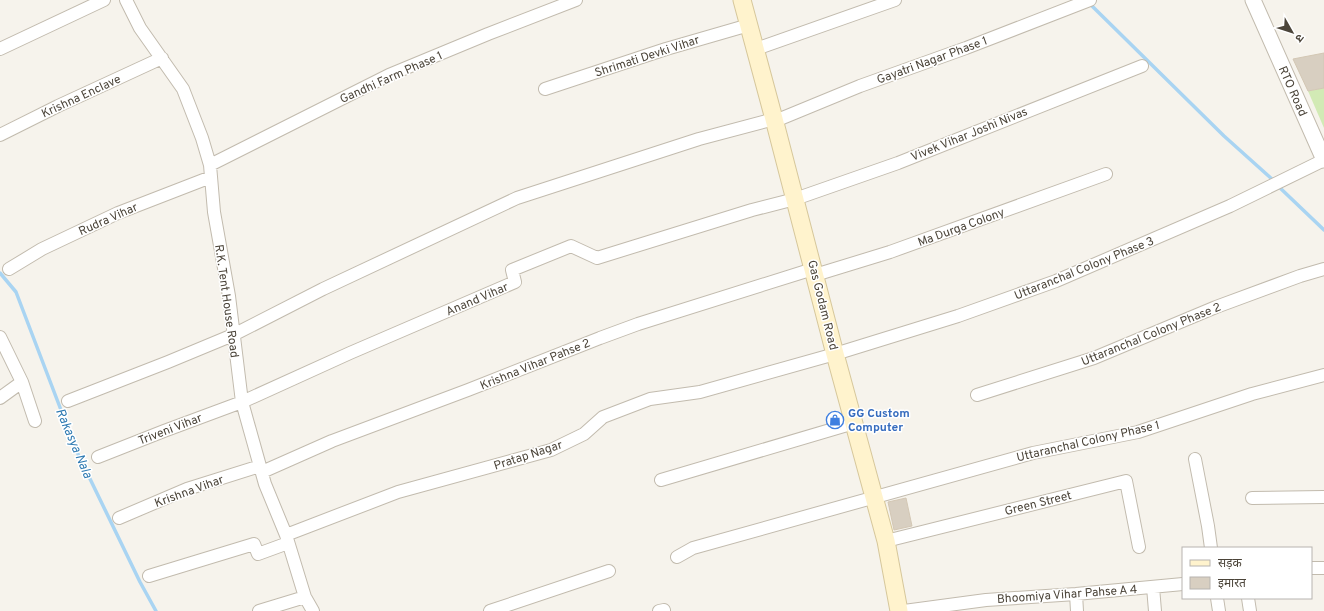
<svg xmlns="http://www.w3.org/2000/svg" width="1324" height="611" font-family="Overpass,'Noto Sans Devanagari',sans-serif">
<rect width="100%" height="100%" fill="#f6f3ec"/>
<path fill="#d2eab5" d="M1324,88v40l-16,-37z"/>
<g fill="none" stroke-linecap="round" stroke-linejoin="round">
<path stroke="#a9d4f2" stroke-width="3.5" d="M1091,5l133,131 49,44
M1278,186l46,44
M0,273l16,19 61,160 63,130 16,29"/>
</g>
<path fill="#d8cfc1" stroke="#d3c7b4" d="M1324,53v35l-16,3 -15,-32z
M906,498l6,28 -18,4 -6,-28z"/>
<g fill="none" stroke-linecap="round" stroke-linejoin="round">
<defs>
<path id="minor" d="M126,0l14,28 43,61 19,49 8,27 4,47 15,84 13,106 23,82 21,51 19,62 8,14
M0,49l104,-49
M756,49l139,-49
M545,89l121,-40 83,-24
M775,121l85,-35 106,-38 124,-48
M0,135l58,-29 104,-48
M210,165l179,-90 99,-41 88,-34
M9,269l33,-20 76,-36 93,-36
M815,275l75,-23 216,-78
M0,337l22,45
M977,395l117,-37 122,-51 84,-31 24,-7
M0,398l22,-16 13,39
M68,401l100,-39 65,-27 90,-46 194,-91 182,-59 75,-20
M98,457l66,-26 78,-29 108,-49 165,-71 -3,-12 59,-24 26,12 155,-48 43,-11 103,-36 244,-97
M1195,459l13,67 3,22
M262,472l70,-31 136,-51 132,-52 38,-14 175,-55
M661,480l193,-57
M1252,498l72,-1
M119,518l68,-29 73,-23
M286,535l112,-43 153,-42 33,-16 19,-17 47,-18 50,-7 135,-38 123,-38 98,-35 174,-75 94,-46
M886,541l240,-60 13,66
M677,557l16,-9 340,-95 105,-21 114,-38 72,-19
M1311,568h13
M149,576l105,-32 4,10 30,-11
M1153,587l2,24
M1076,594l1,17
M1217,598l2,13
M1248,598l2,13
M259,611l46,-14
M490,611l119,-40
M659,611l5,-1v1
M904,611l82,-11 90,-6 107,-10"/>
<path id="tertiary" d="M1253,0l71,160"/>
<path id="secondary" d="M742,0l32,119 61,235 51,187 13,70"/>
</defs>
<use href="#minor" stroke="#c2bbae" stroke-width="14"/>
<use href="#tertiary" stroke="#c2bbae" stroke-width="17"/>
<use href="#secondary" stroke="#d6c79b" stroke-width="19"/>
<use href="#minor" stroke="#fff" stroke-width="12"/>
<use href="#tertiary" stroke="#fff" stroke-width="15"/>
<use href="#secondary" stroke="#fff3cd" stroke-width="17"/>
</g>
<defs>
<symbol id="shop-ring" viewBox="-11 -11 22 22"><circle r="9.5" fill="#fff" stroke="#3f7fe0" stroke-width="1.5"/><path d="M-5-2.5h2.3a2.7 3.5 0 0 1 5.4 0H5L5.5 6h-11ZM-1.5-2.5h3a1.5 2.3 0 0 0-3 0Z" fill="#3f7fe0"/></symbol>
</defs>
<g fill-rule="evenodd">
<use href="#shop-ring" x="825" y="410" width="20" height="20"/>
</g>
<g text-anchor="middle" stroke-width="3" stroke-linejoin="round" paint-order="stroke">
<g font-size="12" fill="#4b4439" stroke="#fff">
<text transform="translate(647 56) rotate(-18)" y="4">Shrimati Devki Vihar</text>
<text transform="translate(932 60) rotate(-20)" y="4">Gayatri Nagar Phase 1</text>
<text transform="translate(391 77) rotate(-24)" y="4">Gandhi Farm Phase 1</text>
<text transform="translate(1293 91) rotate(66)" y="4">RTO Road</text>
<text transform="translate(81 96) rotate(-25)" y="4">Krishna Enclave</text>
<text transform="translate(969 134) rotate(-22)" y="4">Vivek Vihar Joshi Nivas</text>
<text transform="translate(108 219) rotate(-24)" y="4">Rudra Vihar</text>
<text transform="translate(961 227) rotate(-20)" y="4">Ma Durga Colony</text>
<text transform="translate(1084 268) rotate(-22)" y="4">Uttaranchal Colony Phase 3</text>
<text transform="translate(477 299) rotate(-23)" y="4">Anand Vihar</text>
<text transform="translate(227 301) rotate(82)" y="4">R.K. Tent House Road</text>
<text transform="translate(823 305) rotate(76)" y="4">Gas Godam Road</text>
<text transform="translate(1151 334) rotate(-22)" y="4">Uttaranchal Colony Phase 2</text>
<text transform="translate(535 364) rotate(-22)" y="4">Krishna Vihar Pahse 2</text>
<text transform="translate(170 429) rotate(-21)" y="4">Triveni Vihar</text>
<text transform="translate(1088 441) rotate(-13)" y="4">Uttaranchal Colony Phase 1</text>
<text transform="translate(528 455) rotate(-18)" y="4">Pratap Nagar</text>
<text transform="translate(189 491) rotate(-20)" y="4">Krishna Vihar</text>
<text transform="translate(1038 503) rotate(-14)" y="4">Green Street</text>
<text transform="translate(1067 594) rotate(-4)" y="4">Bhoomiya Vihar Pahse A 4</text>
</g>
<g font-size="12" font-weight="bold" fill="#366cbe" stroke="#fff" text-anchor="start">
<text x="848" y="417">GG Custom<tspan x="848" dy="14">Computer</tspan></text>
</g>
<g font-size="13" font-style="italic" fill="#2e7ab2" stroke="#fff">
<text transform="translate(75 443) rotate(67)" y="5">Rakasya Nala</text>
</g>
</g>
<rect x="1182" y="547" width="130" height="52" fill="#ffffff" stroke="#b7b4b0"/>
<rect x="1190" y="560" width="20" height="6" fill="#fff3cd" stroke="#b7b4b0"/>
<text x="1218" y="567" font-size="12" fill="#4b4439">सड़क</text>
<rect x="1190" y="577" width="20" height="12" fill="#d8cfc1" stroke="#b7b4b0"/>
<text x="1218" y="587" font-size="12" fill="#4b4439">इमारत</text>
<g transform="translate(1292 32) rotate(129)" stroke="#ffffff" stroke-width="3" paint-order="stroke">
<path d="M0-3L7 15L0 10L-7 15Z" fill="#4b4439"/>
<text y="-6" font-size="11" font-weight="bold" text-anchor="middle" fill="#4b4439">उ</text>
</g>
</svg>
